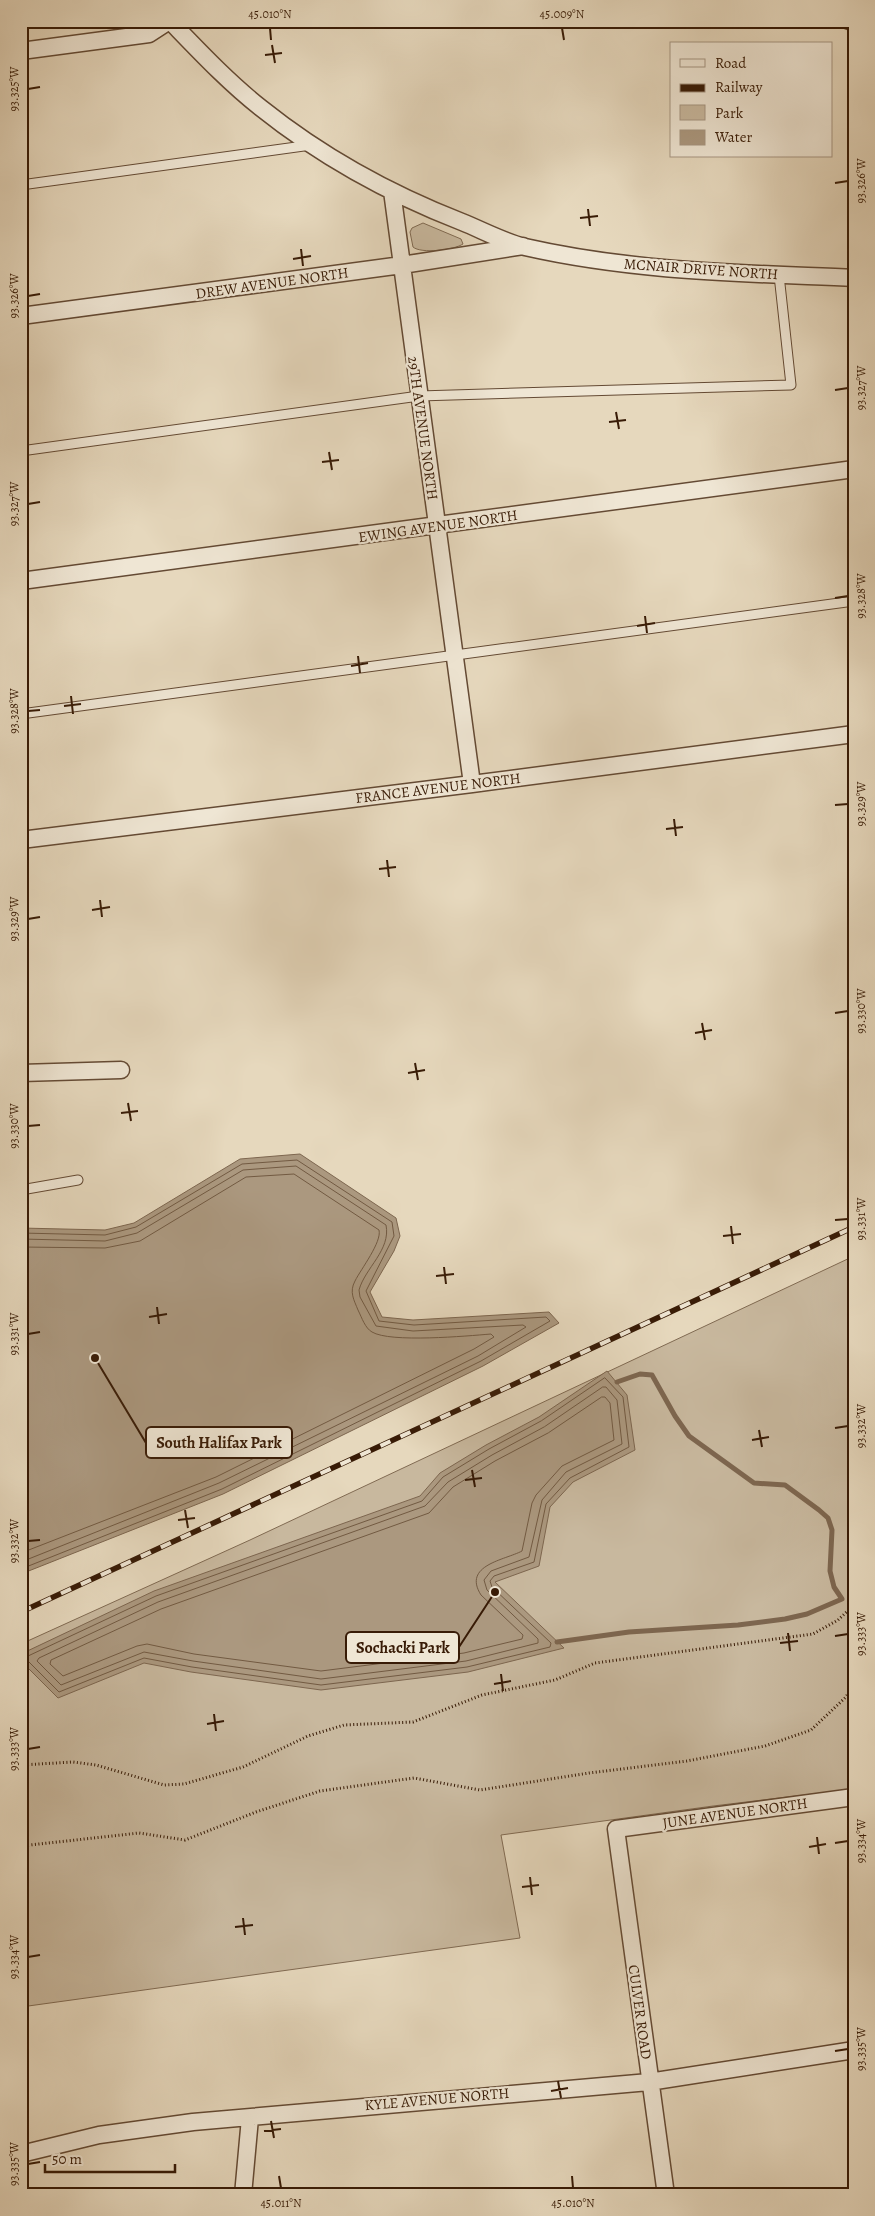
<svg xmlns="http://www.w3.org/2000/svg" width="875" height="2216" font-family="Alegreya,serif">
<rect width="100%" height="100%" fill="#e6d8bd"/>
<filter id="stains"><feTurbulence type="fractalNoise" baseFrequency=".004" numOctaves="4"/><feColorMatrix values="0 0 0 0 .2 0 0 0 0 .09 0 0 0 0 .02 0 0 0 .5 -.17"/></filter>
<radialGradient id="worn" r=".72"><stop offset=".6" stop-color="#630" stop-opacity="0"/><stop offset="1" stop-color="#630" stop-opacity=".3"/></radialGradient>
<path fill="#c8b89e" stroke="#806a52" d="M423,223l38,16 2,5c-9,6 -42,10 -50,3l-3,-15 2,-4z
M854,1256v533l-141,17 -212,29 19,103 -499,69v-363l229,-104z"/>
<path fill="#ab987f" stroke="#7d664f" d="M300,1154l96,64 4,18 -6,15 -24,41 12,25 31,3 136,-8 10,11 -76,43 -260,128 -202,80v-346l84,2 29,-7 106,-64z
M607,1371l20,24 8,55 -62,32 -23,25 -11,59 -44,16 69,66 -96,24 -147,18 -130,-18 -47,-9 -86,35 -37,-37v-7l133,-63 266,-95 20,-23 46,-28 53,-28z"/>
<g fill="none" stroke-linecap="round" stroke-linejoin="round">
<path stroke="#725a42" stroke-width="1" d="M21,1233l84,2 31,-8 106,-63 55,-4 95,62 2,14 -28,55 13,30 35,4 132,-8 4,4 -69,40 -259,128 -201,80
M21,1239l84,2 32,-8 106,-63 53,-4 90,59c5,25 -21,43 -27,65l1,7 16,29 37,5 110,-6 3,2 -48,29 -259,127 -198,79
M21,1247l84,1 35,-7 106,-64 48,-3 85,56c3,12 -18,39 -24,51 -6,11 -1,19 3,29 4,8 7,18 14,22 18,11 95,4 119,2l3,3 -20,12 -258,128 -195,76
M605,1378l18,19 6,50 -59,31 -24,26 -12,58 -40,14 -4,5 2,6 59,56 -1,4 -83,20 -146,18 -129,-18 -48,-9 -85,34 -32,-32 1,-4 128,-60 266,-95 21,-24 46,-28 52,-28z
M603,1387h3l11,13 5,44 -56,28 -24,28 -13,57 -38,14 -7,9 3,10 51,49v4l-72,18 -145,18 -128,-18 -49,-9 -83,33 -24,-24 2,-3 119,-56 267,-96 23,-24 44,-27 52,-28z
M602,1397h3l5,6 4,37 -52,26 -26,29 -4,8 -10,48c-17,9 -60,14 -41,44l42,40 -1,4 -58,14 -143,18 -127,-17 -47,-10 -10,2 -74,30 -13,-12 1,-4 110,-51 268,-96 24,-26 42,-26 53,-28z"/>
<path stroke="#7d664f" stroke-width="5" d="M557,1642l72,-10 109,-7 47,-6 22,-5 35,-15 -8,-12 -4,-16 2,-41 -4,-12 -9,-8 -34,-25 -31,-2 -65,-47 -14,-20 -23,-41 -12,-1 -23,8"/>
<defs>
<path id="service" d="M21,185l290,-40
M21,451l398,-55 372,-11 -12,-110
M21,714l833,-113
M21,1190l57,-10"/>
<path id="minor" d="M170,21c29,30 58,61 91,87 60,48 129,86 201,114 20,8 42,20 63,25 110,25 218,26 329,31
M849,21l5,1
M21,51l128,-17 20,-13
M392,191l80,593
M21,316l381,-51 121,-19
M21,581l833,-112
M21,840l451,-56 382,-50
M21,1073l100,-3
M21,2154l78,-19 94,-13 456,-40 205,-32
M243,2195l7,-77
M666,2195l-50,-366 238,-32"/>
</defs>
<use href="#service" stroke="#644a34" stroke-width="11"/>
<use href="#minor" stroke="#644a34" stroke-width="19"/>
<path stroke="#381b06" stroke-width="3" stroke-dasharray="1 2.5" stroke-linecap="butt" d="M21,1765l52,-3 23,3 68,20 20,-1 59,-17 65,-31 36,-11 69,-3 69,-27 73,-15 40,-17 218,-29 25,-14 16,-15
M21,1846l118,-13 46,7 71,-28 64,-21 94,-13 66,12 109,-17 98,-12 78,-15 46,-16 35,-33 8,-14"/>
<use href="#service" stroke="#efe6d4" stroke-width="9"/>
<use href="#minor" stroke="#efe6d4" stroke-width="16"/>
<defs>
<path id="rail" d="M21,1612l833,-385"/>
</defs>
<use href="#rail" stroke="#381b06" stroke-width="5.5"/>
<use href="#rail" stroke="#efe6d4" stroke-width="4" stroke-dasharray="11" stroke-linecap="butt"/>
</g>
<path fill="none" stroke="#381b06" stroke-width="2" d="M270,28l1,12M562,28l2,12M272,45l3,18M265,55l17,-2M28,89l12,-2M835,183l13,-2M588,209l2,17M580,218l18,-2M301,249l2,17M293,259l18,-3M28,296l12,-2M835,390l13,-2M616,412l3,17M609,422l17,-2M329,452l3,18M322,462l17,-2M28,504l12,-2M835,598l13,-2M645,616l2,17M637,626l18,-3M358,656l2,17M351,666l17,-3M71,696l2,18M64,706l17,-2M28,711l12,-1M835,805l13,-1M674,819l2,17M666,829l17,-2M387,860l2,17M379,869l17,-2M100,900l2,17M92,910l18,-3M28,919l12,-2M835,1013l13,-2M702,1023l3,17M695,1033l17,-3M415,1063l3,17M408,1073l17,-3M128,1103l3,18M121,1113l17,-2M28,1126l12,-1M835,1220l13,-1M731,1226l2,18M723,1236l18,-2M444,1267l2,17M436,1276l18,-2M157,1307l2,17M149,1317l18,-3M28,1334l12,-2M835,1428l13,-2M759,1430l3,17M752,1440l17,-3M472,1470l3,17M465,1480l17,-2M185,1510l3,18M178,1520l17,-2M28,1541l12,-1M788,1633l2,18M835,1636l13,-2M780,1643l18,-2M501,1674l2,17M494,1684l17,-3M214,1714l2,17M207,1724l17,-3M28,1749l12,-2M817,1837l2,17M835,1843l13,-2M809,1847l17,-3M530,1877l2,18M522,1887l17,-2M243,1918l2,17M235,1927l18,-2M28,1957l12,-2M835,2051l13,-2M558,2081l3,17M551,2091l17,-3M271,2121l3,17M264,2131l17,-2M28,2164l12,-2M279,2176l2,12M572,2176l1,12"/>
<g text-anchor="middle" stroke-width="4.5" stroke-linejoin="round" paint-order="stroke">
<g font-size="15" fill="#381b06" stroke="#efe6d4">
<text transform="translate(701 269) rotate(4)" y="5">MCNAIR DRIVE NORTH</text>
<text transform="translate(272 283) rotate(-8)" y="5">DREW AVENUE NORTH</text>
<text transform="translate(423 428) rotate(82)" y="5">29TH AVENUE NORTH</text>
<text transform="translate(438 526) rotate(-8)" y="5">EWING AVENUE NORTH</text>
<text transform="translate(438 788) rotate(-7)" y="5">FRANCE AVENUE NORTH</text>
<text transform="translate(735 1813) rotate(-8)" y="5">JUNE AVENUE NORTH</text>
<text transform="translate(640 2012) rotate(82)" y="5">CULVER ROAD</text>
<text transform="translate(437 2099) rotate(-5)" y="5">KYLE AVENUE NORTH</text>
</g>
</g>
<path fill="none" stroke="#381b06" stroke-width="2" d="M95 1358L146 1443M495 1592L459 1647"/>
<g fill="#381b06" stroke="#efe6d4" stroke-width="2">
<circle cx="95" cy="1358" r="5"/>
<circle cx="495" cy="1592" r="5"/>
</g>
<g fill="#efe6d4" stroke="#381b06" stroke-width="2">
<rect x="146" y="1427" width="146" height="31" rx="5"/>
<rect x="346" y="1632" width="113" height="31" rx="5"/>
</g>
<g font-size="16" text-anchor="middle" font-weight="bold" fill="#381b06">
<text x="219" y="1448">South Halifax Park</text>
<text x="403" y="1653">Sochacki Park</text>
</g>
<rect width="875" height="2216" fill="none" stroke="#e6d8bd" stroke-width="55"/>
<rect x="670" y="42" width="162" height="115" fill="#efe6d4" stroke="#a69582"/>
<rect x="680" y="59" width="25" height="8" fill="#efe6d4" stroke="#a69582"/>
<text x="715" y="68" font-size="15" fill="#381b06">Road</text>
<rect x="680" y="84" width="25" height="8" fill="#381b06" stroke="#a69582"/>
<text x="715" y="92" font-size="15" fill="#381b06">Railway</text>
<rect x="680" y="105" width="25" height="15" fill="#c8b89e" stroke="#a69582"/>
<text x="715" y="118" font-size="15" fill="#381b06">Park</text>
<rect x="680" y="130" width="25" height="15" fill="#ab987f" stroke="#a69582"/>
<text x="715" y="142" font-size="15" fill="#381b06">Water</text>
<path d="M45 2164v8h130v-8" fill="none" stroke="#381b06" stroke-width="2.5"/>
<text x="52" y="2164" font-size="15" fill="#381b06" stroke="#efe6d4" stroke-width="4" paint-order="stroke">50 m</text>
<rect x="28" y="28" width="820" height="2160" fill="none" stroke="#381b06" stroke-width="2"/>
<g font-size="12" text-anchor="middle" fill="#381b06">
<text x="270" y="18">45.010°N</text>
<text x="562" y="18">45.009°N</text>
<text transform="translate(14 89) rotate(-90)" y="4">93.325°W</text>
<text transform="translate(861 181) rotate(-90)" y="4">93.326°W</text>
<text transform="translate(14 296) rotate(-90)" y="4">93.326°W</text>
<text transform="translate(861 388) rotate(-90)" y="4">93.327°W</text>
<text transform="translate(14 504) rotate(-90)" y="4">93.327°W</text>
<text transform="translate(861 596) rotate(-90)" y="4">93.328°W</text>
<text transform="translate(14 711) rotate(-90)" y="4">93.328°W</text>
<text transform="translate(861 804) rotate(-90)" y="4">93.329°W</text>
<text transform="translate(14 919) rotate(-90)" y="4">93.329°W</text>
<text transform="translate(861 1011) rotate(-90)" y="4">93.330°W</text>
<text transform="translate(14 1126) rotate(-90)" y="4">93.330°W</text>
<text transform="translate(861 1219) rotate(-90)" y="4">93.331°W</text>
<text transform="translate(14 1334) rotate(-90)" y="4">93.331°W</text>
<text transform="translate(861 1426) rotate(-90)" y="4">93.332°W</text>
<text transform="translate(14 1541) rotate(-90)" y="4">93.332°W</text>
<text transform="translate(861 1634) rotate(-90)" y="4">93.333°W</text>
<text transform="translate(14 1749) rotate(-90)" y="4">93.333°W</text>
<text transform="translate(861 1841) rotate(-90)" y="4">93.334°W</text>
<text transform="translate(14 1957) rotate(-90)" y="4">93.334°W</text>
<text transform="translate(861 2049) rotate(-90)" y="4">93.335°W</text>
<text transform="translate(14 2164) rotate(-90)" y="4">93.335°W</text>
<text x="281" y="2207">45.011°N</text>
<text x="573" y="2207">45.010°N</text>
</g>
<rect width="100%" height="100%" filter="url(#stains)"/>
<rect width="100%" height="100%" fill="url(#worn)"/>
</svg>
